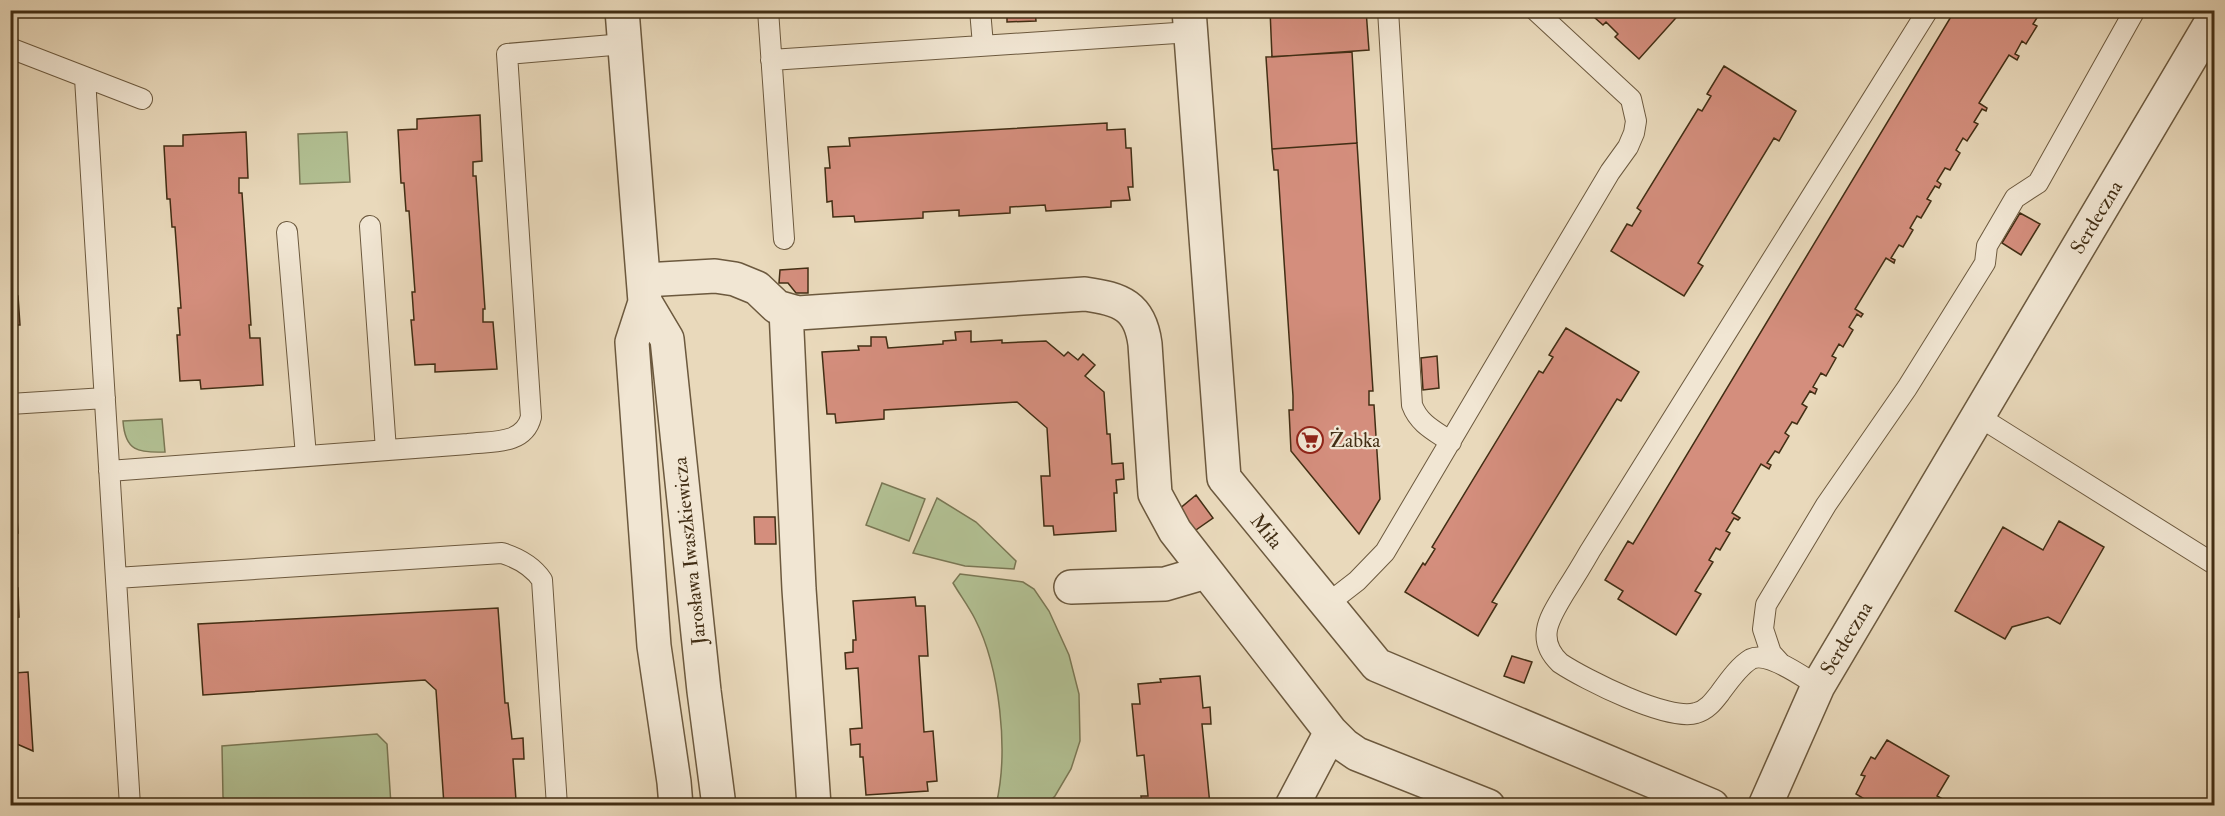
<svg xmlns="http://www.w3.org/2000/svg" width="2225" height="816" font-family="'IM FELL Double Pica',serif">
<rect width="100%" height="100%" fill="#e9d9bb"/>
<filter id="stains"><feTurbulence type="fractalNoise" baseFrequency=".00333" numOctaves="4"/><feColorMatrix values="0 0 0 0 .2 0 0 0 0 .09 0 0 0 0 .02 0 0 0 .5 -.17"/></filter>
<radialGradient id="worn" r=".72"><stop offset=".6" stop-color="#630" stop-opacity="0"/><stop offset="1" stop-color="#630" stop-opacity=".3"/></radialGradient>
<path fill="#b2c093" stroke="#7a7754" stroke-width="1.5" d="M347,132l3,50 -50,2 -2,-50z
M162,419l3,33c-27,1 -40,-1 -42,-31z
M882,483l43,16 -16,42 -43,-16z
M937,498l39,24 40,39 -2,8 -49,-3 -52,-13z
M960,574l63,8 11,7 15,22 20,44 10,39 1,47 -9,28 -16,27 -9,9h-50c13,-53 4,-137 -21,-186 -6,-12 -15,-24 -22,-36z
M377,734l10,10 4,61h-162l-6,-8 -1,-51z"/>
<path fill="#d48e7d" stroke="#422e14" stroke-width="1.5" d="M1007,10h28l1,11 -29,1z
M1270,10h96l3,40 -97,7z
M1586,10h97l-44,49 -24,-22 3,-3 -12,-12 -3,3z
M1955,10h91l-2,5 -4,-2 -7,11 4,2 -11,18 -4,-3 -7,13 4,2 -2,4 -8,-5 -30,48 8,5 -1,3 -4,-2 -8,13 4,2 -11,17 -4,-3 -7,12 4,3 -10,17 -5,-2 -8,13 4,3 -2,4 -4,-2 -8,13 4,2 -10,17 -4,-2 -7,12 3,2 -10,17 -4,-2 -8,13 4,2 -1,3 -8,-5 -31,51 8,5 -2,3 -4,-3 -8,13 4,3 -10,17 -4,-3 -7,12 4,2 -10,18 -5,-3 -8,14 4,2 -2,5 -5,-3 -8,13 5,3 -10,17 -5,-2 -7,11 4,3 -10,17 -4,-2 -8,12 4,2 -2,4 -8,-5 -29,49 8,5 -2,2 -4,-2 -8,13 4,2 -10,17 -4,-2 -7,12 4,2 -18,29 6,3 -25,41 -58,-36 5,-8 -18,-11 23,-39 5,3z
M1352,52l5,91 -85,6 -6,-92z
M1724,66l72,45 -17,30 -5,-3 -76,125 5,3 -19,30 -73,-45 16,-27 5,2 9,-15 -4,-3 61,-99 4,2 9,-15 -4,-2z
M480,115l2,46 -9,1v14h3l9,133h-2v13h10l4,47 -62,3v-8l-20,1 -4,-45h3l-2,-28h3l-6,-81h-3l-2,-28h-3l-3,-53 19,-1v-10z
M1107,123v7l18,-1 1,19h5l2,39h-5l2,13 -19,1v6l-65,4 -1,-6 -35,2v6l-51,3v-6l-36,2v6l-68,4 -1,-6 -21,1 -1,-16 -5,1 -2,-34h5l-2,-21 22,-1 -1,-8z
M246,132l2,46h-9v15h3l9,132h-2l1,13h10l3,47 -62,4 -1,-9 -20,1 -3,-46h3l-2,-27h3l-6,-81h-3l-2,-28h-3l-3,-53h19v-11z
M1357,143l16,248h-4v14h5l6,94 -21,35 -68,-83 -2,-41h4v-14l-15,-226h-4l-2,-21z
M2020,213l20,11 -19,31 -19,-12z
M808,268v25h-12l-8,-10h-9l1,-13z
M10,296h8l2,29h-9l3,39h-4z
M1566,328l73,44 -18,29 -4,-2 -125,203 5,2 -19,32 -73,-44 18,-29 2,2 10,-16 -3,-2 107,-176 4,2 10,-16 -4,-2z
M971,331v11l31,-2v3l44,-2 18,15 4,-4 10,8 5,-6 12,11 -10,11 19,16 3,42h3l2,30 11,-1 1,16 -8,1 1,13h-3l2,38 -62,4 -1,-9h-9l-3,-50h9l-3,-48 -30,-26 -133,8v9l-48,4 -1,-9h-8l-5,-62 37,-2 -1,-4h13v-9h15l2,11 55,-4v-3l13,-1 -1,-8z
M1437,356l2,32 -16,2 -2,-32z
M1196,495l17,23 -20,14 -15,-22z
M10,504h6l2,29h-8z
M754,517h21l1,27h-21z
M2059,521l45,26 -44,77 -12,-7 -36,10 -7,12 -50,-28 48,-84 40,23z
M10,588h8l1,29 -9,1z
M915,597l1,9h9l3,50h-9l5,76 9,-1 4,50 -10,1 1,9 -62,4 -3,-38h-3v-13l-9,1 -1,-16 12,-1 -4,-60 -12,1 -1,-16 8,-1v-12h3l-3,-39z
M498,608l7,95h3l4,36 11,-1 1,21h-11l3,41 -72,5 -8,-115 -11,-10 -222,15 -5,-71z
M10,620l4,53 14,-1 5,79 -23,-10z
M1512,656l20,6 -8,21 -20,-7z
M1200,676l3,32 7,-1 1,17h-9l8,81 9,1h-77l-1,-10h7l-4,-41 -7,1 -5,-52h8l-2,-20 23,-2 -1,-3z
M1887,740l62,36 -12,20 4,2 -5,8h-66l1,-3 -15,-9 9,-18 -4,-1 10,-18 4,2z"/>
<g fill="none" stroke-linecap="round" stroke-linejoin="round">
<defs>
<path id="service" d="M768,10l16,229
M980,10l3,35
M1388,10l24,395c7,19 23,26 39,37
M10,48l132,51
M771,60l420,-28
M85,78l45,728
M370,226l16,224
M287,232l19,224
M10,404l95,-6
M1978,416l236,148
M109,471l359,-27c24,-3 56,1 63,-27l-24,-363 117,-10
M116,578l386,-25c16,5 30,12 40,27l15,226
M1326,605l31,-24 28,-29 156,-264 69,-116 18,-25 6,-14 2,-12 -5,-22 -96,-89
M1781,664l-10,-11 -8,-24 3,-24 60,-100 81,-117 78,-125 2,-17 28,-48 23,-15 97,-173
M1818,686c-15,-9 -50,-35 -67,-27 -12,7 -23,23 -31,34 -7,9 -13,17 -24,20 -27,9 -112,-34 -136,-50 -26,-25 -9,-47 5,-71 9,-14 17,-27 25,-41l338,-541"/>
<path id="minor" d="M1189,10l35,468 153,187 335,141
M644,280l71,-4 20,3 22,9 20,19 21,6 287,-19c36,5 55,12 60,50l10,150 20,37 156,201 -39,74
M786,310l13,279 15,217
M1071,587l94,-3 41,-12
M1331,732l13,13 13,9 131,52
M1765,806l53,-120 396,-668"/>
<path id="tertiary" d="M622,10l23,292 -13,40 22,304 20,136 2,24
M645,302l22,37 37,352 15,115"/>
</defs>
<use href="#service" stroke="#6c593e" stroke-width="22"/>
<use href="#minor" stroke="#6c593e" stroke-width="36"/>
<use href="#tertiary" stroke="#6c593e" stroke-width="36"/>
<use href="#service" stroke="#f1e6d3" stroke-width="20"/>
<use href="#minor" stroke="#f1e6d3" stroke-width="33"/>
<use href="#tertiary" stroke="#f1e6d3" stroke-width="33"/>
</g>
<defs>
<symbol id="supermarket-ring" viewBox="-11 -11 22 22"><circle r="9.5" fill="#f1e6d3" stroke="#8f2418" stroke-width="1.5"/><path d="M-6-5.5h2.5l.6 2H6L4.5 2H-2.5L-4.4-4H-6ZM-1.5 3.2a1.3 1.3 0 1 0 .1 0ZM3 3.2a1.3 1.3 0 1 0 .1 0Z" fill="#8f2418"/></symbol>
</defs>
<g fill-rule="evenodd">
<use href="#supermarket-ring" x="1295" y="425" width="30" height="30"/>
</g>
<g text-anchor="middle" stroke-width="4.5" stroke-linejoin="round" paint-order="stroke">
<g font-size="20" fill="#422e14" stroke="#f1e6d3">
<text transform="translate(2096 217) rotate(-59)" y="7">Serdeczna</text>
<text transform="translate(1267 531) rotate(51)" y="7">Miła</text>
<text transform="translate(689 551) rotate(-96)" y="7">Jarosława Iwaszkiewicza</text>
<text transform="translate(1846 638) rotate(-59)" y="7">Serdeczna</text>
</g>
<g font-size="20" fill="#422e14" stroke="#f1e6d3" text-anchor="start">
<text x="1330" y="447">Żabka</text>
</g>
</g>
<rect width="2225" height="816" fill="none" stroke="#e9d9bb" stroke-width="36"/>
<rect x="12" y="12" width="2201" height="792" fill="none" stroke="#422e14" stroke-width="3"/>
<rect x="18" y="18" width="2189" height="780" fill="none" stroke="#422e14" stroke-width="1.5"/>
<rect width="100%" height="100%" filter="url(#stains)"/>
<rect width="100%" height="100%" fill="url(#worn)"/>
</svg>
